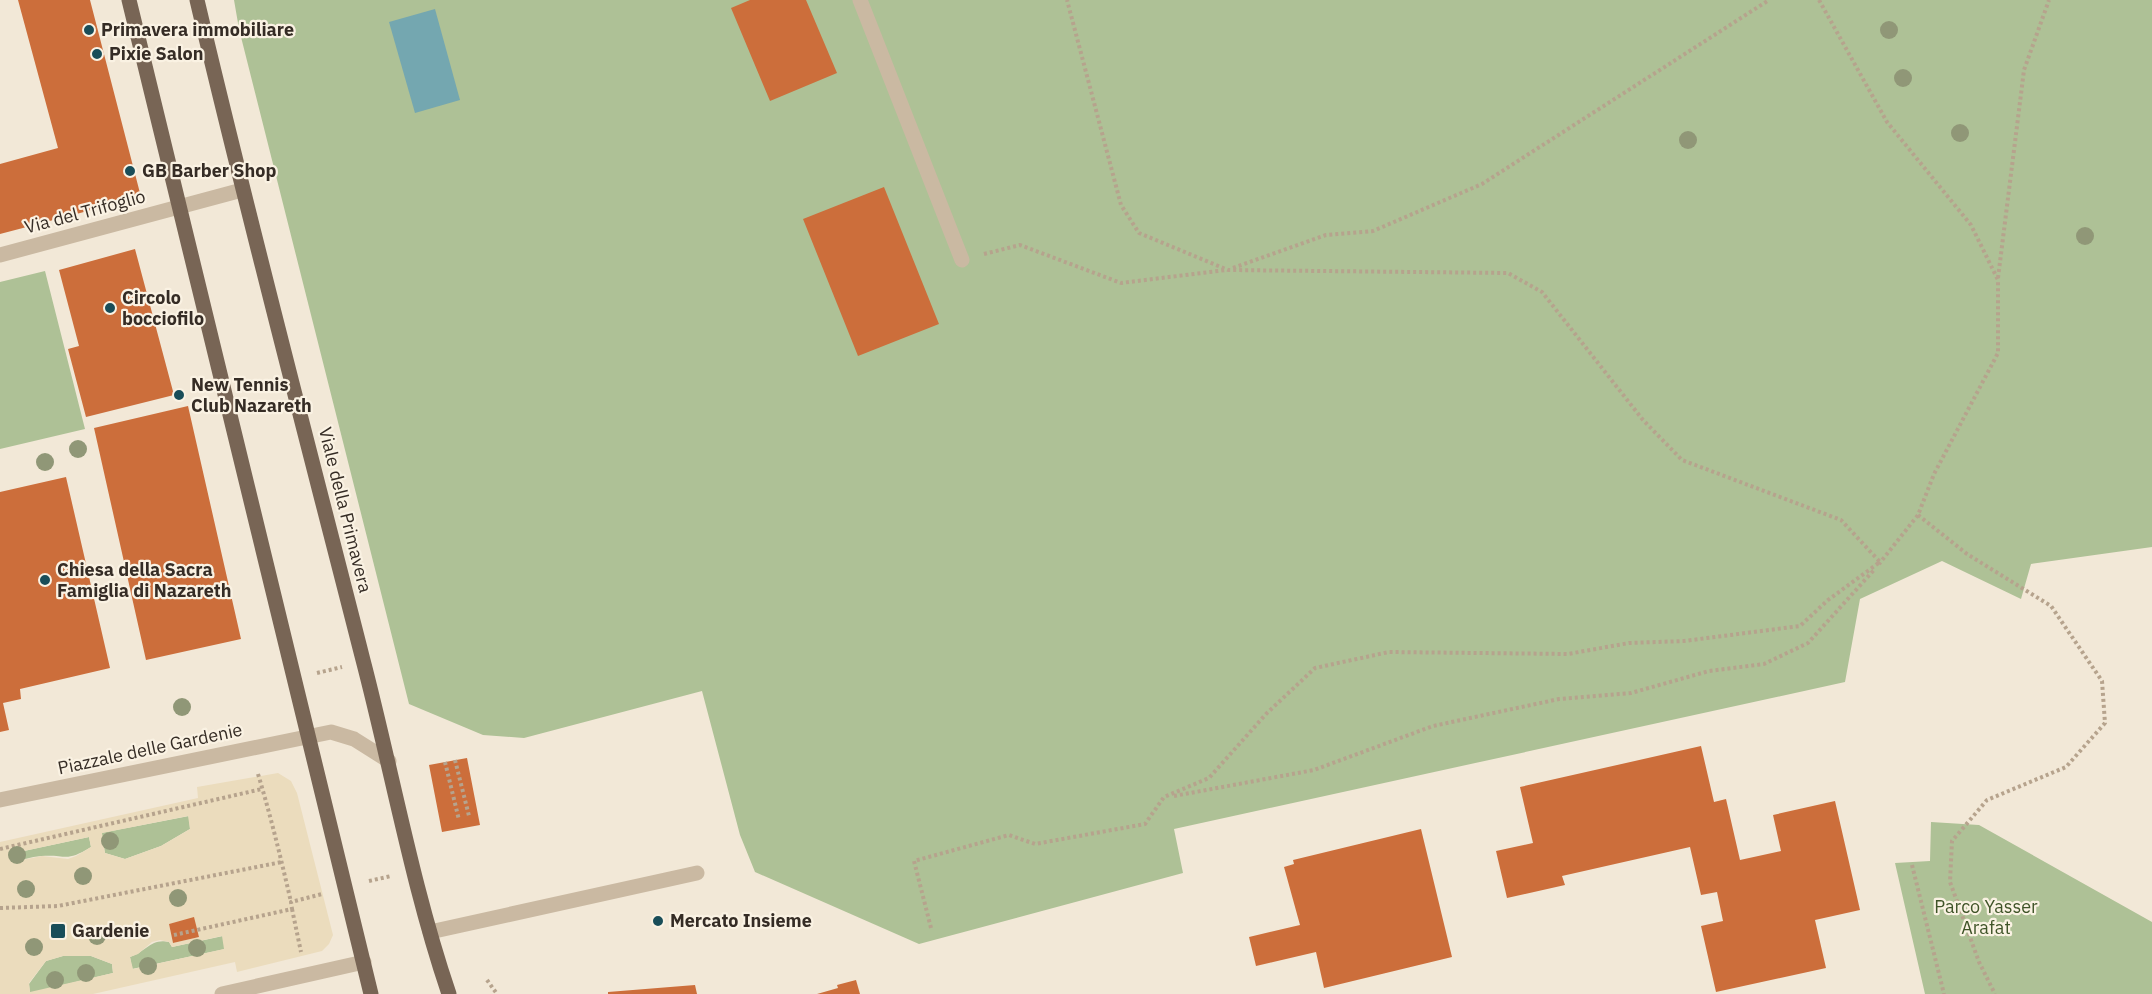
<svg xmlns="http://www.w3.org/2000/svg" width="2152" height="994" font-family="'IBM Plex Sans',sans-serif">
<rect width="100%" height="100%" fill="#f2e8d7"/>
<path fill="#aec196" d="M234,0h1918v547l-121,17 -10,35 -79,-38 -82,38 -15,83 -671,147 9,44 -264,71 -164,-72 -15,-37 -38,-144 -178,47 -41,-3 -74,-31 -170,-675z
M45,271l40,158 -85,20v-167z
M189,816l1,13 -29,17 -36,13 -20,-6 -4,-20z
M1931,822l48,3 173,97v72h-227l-30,-131 35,-2z
M89,837l2,10c-26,16 -24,7 -50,9 -10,1 -20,4 -29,6l-2,-8z
M223,936l2,13 -93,20 -2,-12c16,-5 21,-19 39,-15l3,5z
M63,956h28l21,8 1,9 -83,20 -1,-9 17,-23z"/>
<path fill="#ebdcbd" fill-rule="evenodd" d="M278,773l13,8 6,12 36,142 -4,9 -7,7 -85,21 -2,-10 -142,32h-93v-152l198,-44 -1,-11zM188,816l2,13 -29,17 -36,13 -20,-6 -3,-20zM89,837l2,10 -15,9 -8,3 -26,-3 -30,6 -2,-8zM193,918l6,19 -26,6 -4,-19zM222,936l2,13 -91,20 -3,-12 8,-3 14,-12 8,-2 9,2 3,5zM63,956h28l21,8 1,9 -83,19 -1,-9 17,-22z"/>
<path fill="#74a7b0" d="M435,9l25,91 -45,13 -26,-91z"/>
<path fill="#cc6e3b" d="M18,0h72l51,197 -141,37v-70l58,-16z
M750,0h56l31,73 -67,28 -39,-93z
M884,187l55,137 -81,32 -55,-137z
M135,249l39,146 -88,22 -18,-68 11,-3 -20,-76z
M188,406l53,233 -95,21 -52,-232z
M66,477l44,191 -90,21 1,10 -18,4 6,27 -9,2v-240z
M1701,746l13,56 12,-3 14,61 41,-9 -8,-36 62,-14 25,109 -45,10 11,48 -110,24 -15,-66 22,-5 -6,-29 -16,3 -11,-48 -128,29 3,9 -58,13 -11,-47 37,-8 -13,-56z
M467,758l13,67 -38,7 -13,-67z
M1421,829l31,128 -128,31 -8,-36 -60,14 -7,-29 51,-12 -16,-58 10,-3 -1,-4z
M194,917l5,20 -26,6 -4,-19z
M856,980l4,14h-43l21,-6 -1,-3z
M695,985l2,9h-89v-2z"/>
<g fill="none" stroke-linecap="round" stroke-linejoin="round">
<path stroke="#b6a38d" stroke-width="4" stroke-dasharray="3 3" stroke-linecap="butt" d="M1819,0l68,122 84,103 27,55v73l-64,121 -16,41 -39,49
M984,254l36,-9 101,38 105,-13
M1233,268l93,-33 47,-4 109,-47 287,-184
M1998,278l26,-208 25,-70
M1918,515l49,39 84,52 51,75 3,42 -39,44 -79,33 -35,41 -2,41 29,80 16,32
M317,673l25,-6
M455,760l14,56
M445,762l14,58
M258,774c13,43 23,85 33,128
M1174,796l140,-26 119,-44 126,-27 72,-6 78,-22 55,-7 44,-21 66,-73
M0,849l262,-60
M1912,865l32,129
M369,881l22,-5
M0,908l58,-2 224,-44
M292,909l9,43
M931,928l-17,-67 95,-26 26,9 110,-20 19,-27 45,-19 57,-64 49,-46 74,-16 179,2 61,-11 55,-2 116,-15 28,-26 52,-38 -39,-42 -159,-60 -39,-40 -101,-128 -34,-19 -280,-3 -89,-37 -18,-28 -54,-205
M174,935l118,-26 -1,-7 31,-8
M487,980l10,14"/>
<path stroke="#cab9a2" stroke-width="15" d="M860,0l102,260
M0,255l242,-65
M0,800l331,-68 23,7 35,22
M430,932l267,-59
M222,994l142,-32"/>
<path stroke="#786555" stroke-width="15" d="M129,0l242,994
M197,0c52,221 110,440 166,660 29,111 49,225 86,334"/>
</g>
<g fill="#909777">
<circle cx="1889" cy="30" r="9"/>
<circle cx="1903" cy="78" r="9"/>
<circle cx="1960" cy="133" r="9"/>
<circle cx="1688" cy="140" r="9"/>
<circle cx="2085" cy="236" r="9"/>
<circle cx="78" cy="449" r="9"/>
<circle cx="45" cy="462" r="9"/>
<circle cx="182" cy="707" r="9"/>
<circle cx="110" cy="841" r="9"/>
<circle cx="17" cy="855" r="9"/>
<circle cx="83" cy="876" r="9"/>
<circle cx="26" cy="889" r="9"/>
<circle cx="178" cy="898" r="9"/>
<circle cx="97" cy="936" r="9"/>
<circle cx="34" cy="947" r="9"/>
<circle cx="197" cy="948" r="9"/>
<circle cx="148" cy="966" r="9"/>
<circle cx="86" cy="973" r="9"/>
<circle cx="55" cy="980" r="9"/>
</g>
<g fill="#194d58" stroke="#faf2e3" stroke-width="2">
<circle cx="89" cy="30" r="6"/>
<circle cx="97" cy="54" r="6"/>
<circle cx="130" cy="171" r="6"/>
<circle cx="110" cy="308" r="6"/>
<circle cx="179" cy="395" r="6"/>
<circle cx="45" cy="580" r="6"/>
<circle cx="658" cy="921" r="6"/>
<rect x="50" y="923" width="16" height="16" rx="3"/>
</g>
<g text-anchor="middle" stroke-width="4.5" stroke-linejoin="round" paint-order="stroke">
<g font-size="18" font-weight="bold" fill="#352c25" stroke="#faf2e3" text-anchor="start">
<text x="101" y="36">Primavera immobiliare</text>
<text x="109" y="60">Pixie Salon</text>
<text x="142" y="177">GB Barber Shop</text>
<text x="122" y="304">Circolo<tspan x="122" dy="21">bocciofilo</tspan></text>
<text x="191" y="391">New Tennis<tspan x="191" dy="21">Club Nazareth</tspan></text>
<text x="57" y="576">Chiesa della Sacra<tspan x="57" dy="21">Famiglia di Nazareth</tspan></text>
<text x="670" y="927">Mercato Insieme</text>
<text x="72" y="937">Gardenie</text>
</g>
<g font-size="18" fill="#352c25" stroke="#faf2e3">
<text transform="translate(85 212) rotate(-15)" y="6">Via del Trifoglio</text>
<text transform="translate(345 510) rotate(76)" y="6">Viale della Primavera</text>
<text transform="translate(150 749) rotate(-12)" y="6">Piazzale delle Gardenie</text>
</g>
<g font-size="18" fill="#3f5428" stroke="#faf2e3">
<text x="1986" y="913">Parco Yasser<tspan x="1986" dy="21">Arafat</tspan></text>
</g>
</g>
</svg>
